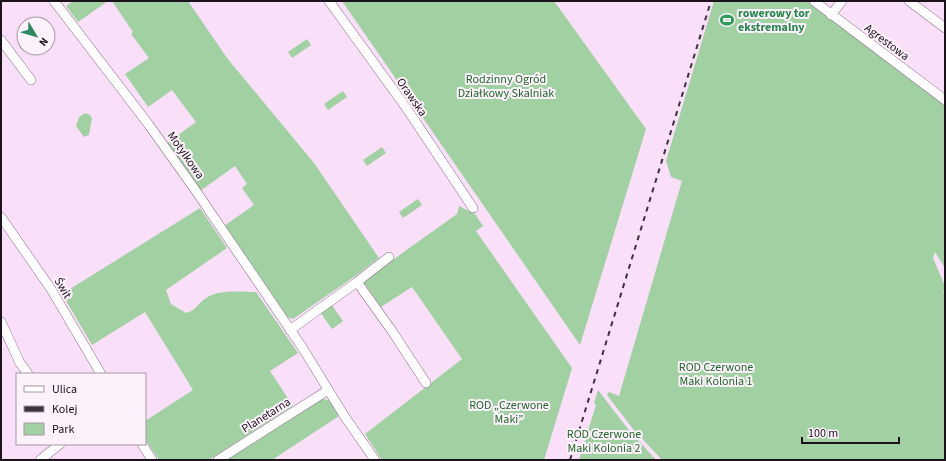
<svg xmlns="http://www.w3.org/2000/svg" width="946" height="461" font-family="'Source Sans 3',sans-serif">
<rect width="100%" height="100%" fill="#fadff8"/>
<path fill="#a1d0a2" d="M73,1h35l-30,21 -12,-16z
M112,1h76l39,57 87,105 65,95 -21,16 -65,45 -7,-2 -62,-91 30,-21 -12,-17 5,-4 -12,-18 -35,25 -33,-48 29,-21 -24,-32 -24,17 -23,-33 24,-16 -18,-24 2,-2z
M342,1h212l92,128 -66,216z
M714,1h96l23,20 112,85v162l-10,-16 -2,6 12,28v4l-2,2 2,3v165h-283l-29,-31 -26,-34 2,-3 10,4 63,-215 -11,-4 -5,-16z
M307,39l4,6 -19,13 -4,-6z
M343,91l4,6 -19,13 -4,-6z
M85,113l5,2 2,3 -3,17 -5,2 -8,-11 3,-9z
M382,147l4,6 -19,13 -4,-6z
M418,199l4,6 -19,13 -4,-6z
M459,206l16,8 8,12 -7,5 96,137 -28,92h-162l-17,-26 97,-75 -50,-72 -31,20 -18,-26 94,-67z
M200,208l27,40 -61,42 5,14 15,9c11,-3 11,-9 20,-15 13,-9 35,-6 50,-6l42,61 -28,18 23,35 -84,54h-50l-14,-21v-18l48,-31 -48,-78 -53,33 -30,-51z
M331,304l12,17 -11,8 -12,-17z
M598,390l30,39 28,31h-77l17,-55 -2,-2z
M321,399l8,1 10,16 -67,44h-45z"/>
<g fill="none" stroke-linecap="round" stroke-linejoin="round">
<defs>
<path id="minor" d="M54,1l95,124 47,66 106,156 43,70 30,43
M329,1l76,105 68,102
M814,1l131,99
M909,1l36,27
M831,15l11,-14
M1,40l30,40
M1,217l50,72 50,85
M357,282l32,-25
M1,322l19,41 8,11
M290,330l67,-48 35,49 34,52
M142,444l10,16
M40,460l20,-16
M218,460l110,-70"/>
</defs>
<use href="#minor" stroke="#8a7289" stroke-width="10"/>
<use href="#minor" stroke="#fff" stroke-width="9"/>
<path stroke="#3e313d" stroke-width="2" stroke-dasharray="5 5" stroke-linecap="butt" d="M570,460l141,-459"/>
</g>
<defs>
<symbol id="stadium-bare" viewBox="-9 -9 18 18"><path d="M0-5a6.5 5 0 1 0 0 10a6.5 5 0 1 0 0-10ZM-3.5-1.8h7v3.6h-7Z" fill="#2e9e5b" stroke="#fdf2fc" stroke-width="2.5" paint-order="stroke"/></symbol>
</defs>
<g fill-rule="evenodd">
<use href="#stadium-bare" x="717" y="10" width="20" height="20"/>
</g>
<g text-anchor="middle" stroke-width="4" stroke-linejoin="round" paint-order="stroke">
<g font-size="12" font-weight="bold" fill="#27864d" stroke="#fdf2fc" text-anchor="start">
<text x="738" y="17">rowerowy tor<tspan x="738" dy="14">ekstremalny</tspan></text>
</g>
<g font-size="12" fill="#1c121b" stroke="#fdf2fc">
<text transform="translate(887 42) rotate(37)" y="4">Agrestowa</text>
<text transform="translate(412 97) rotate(55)" y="4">Orawska</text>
<text transform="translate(186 155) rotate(55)" y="4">Motylkowa</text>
<text transform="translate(63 288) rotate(59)" y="4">Świt</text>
<text transform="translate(266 415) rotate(-32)" y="4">Planetarna</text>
</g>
<g font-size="12" fill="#21672b" stroke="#fdf2fc">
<text x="506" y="83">Rodzinny Ogród<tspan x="506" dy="14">Działkowy Skalniak</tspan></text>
<text x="716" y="371">ROD Czerwone<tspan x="716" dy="14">Maki Kolonia 1</tspan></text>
<text x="509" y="409">ROD „Czerwone<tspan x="509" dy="14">Maki”</tspan></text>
<text x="604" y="438">ROD Czerwone<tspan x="604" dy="14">Maki Kolonia 2</tspan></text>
</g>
</g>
<rect width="946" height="461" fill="none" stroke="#1c121b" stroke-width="4"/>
<rect x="16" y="373" width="130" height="72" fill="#fdf2fc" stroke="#a398a2"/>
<rect x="24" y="386" width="20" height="6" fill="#ffffff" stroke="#a398a2"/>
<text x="52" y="393" font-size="12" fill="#1c121b">Ulica</text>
<rect x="24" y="406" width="20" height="6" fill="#3e313d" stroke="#a398a2"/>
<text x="52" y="413" font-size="12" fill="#1c121b">Kolej</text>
<rect x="24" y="423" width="20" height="12" fill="#a1d0a2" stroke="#a398a2"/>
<text x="52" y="433" font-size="12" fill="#1c121b">Park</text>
<g transform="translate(36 36) rotate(128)"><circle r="19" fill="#fdf2fc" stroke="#a398a2"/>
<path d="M0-3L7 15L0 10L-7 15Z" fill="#2d8960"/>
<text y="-6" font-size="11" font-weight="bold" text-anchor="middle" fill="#1c121b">N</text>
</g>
<path d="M802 437v6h97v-6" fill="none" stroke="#1c121b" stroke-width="2"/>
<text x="808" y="437" font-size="12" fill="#1c121b" stroke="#fdf2fc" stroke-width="3" paint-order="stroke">100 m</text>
</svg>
